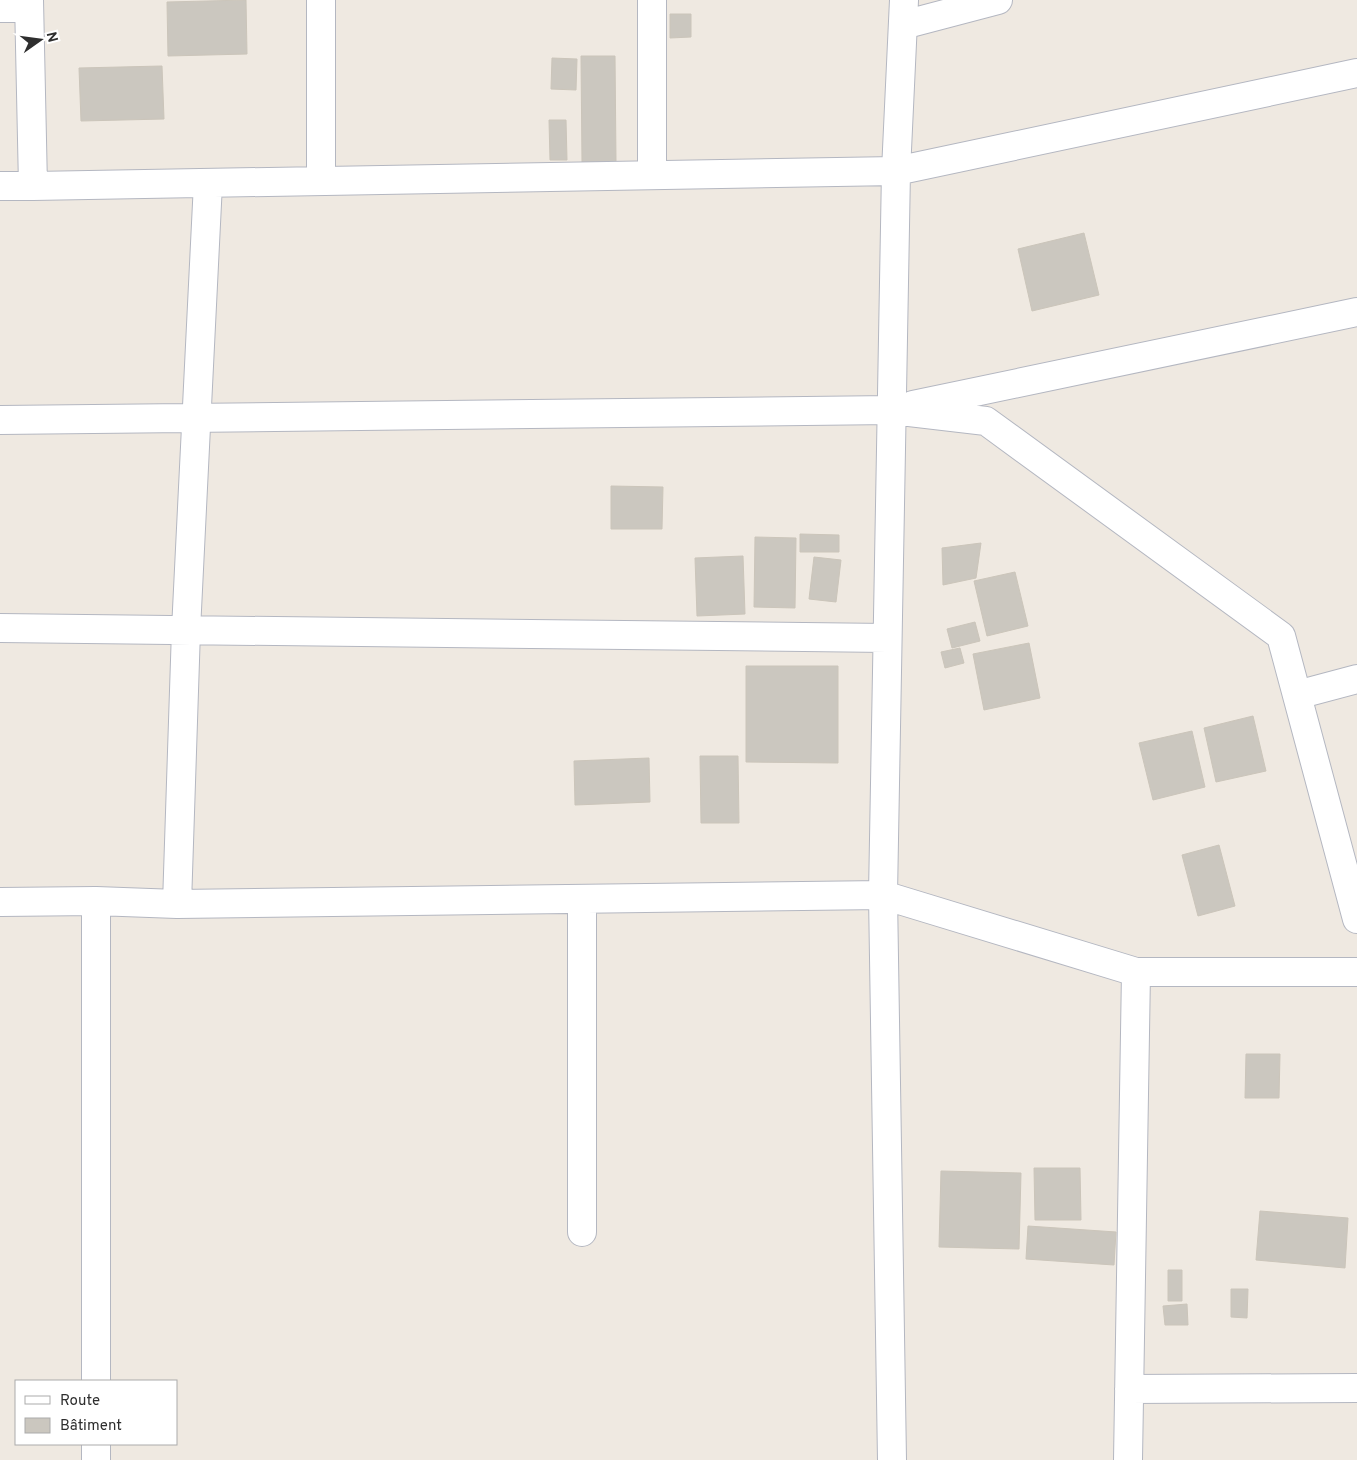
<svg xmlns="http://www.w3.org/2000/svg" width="1357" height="1460" font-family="Overpass,sans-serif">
<rect width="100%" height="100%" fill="#efe9e1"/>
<path fill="#cbc7bf" stroke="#cbc5ba" d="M246,0l1,54 -79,2 -1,-54z
M670,14h21v23l-21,1z
M581,56h34l1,106h-34z
M552,58l25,1 -1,31 -25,-1z
M162,66l2,53 -83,2 -2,-53z
M549,120h17l1,40h-17z
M1084,233l15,62 -67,16 -14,-62z
M611,486l52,1 -1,42h-51z
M800,534l39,1v17h-39z
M755,537l41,1 -1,70 -41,-1z
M981,543l-5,35 -33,7 -1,-37z
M743,556l2,58 -48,2 -2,-58z
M814,557l27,3 -5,42 -27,-3z
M1015,572l13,54 -41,10 -13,-55z
M975,622l5,19 -28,7 -5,-19z
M1029,643l11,55 -56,12 -11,-56z
M960,648l4,15 -19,5 -4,-16z
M746,666h92v97l-92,-1z
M1253,716l13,55 -50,11 -12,-54z
M1192,731l13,56 -52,13 -14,-57z
M700,756h38l1,67h-38z
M649,758l1,44 -75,3 -1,-44z
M1219,845l16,61 -37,10 -16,-61z
M1246,1054h34l-1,44h-34z
M1034,1168h46l1,52h-46z
M941,1171l80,2 -2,76 -80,-2z
M1260,1211l88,7 -3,50 -89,-8z
M1028,1226l88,6 -2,33 -88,-6z
M1168,1270h14v31h-14z
M1231,1289h17l-1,29 -16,-1z
M1187,1304l1,21h-23l-2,-19z"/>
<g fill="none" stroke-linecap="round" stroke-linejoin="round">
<defs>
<path id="minor" d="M29,0l4,186
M0,8h29
M903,25l95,-25
M652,175v-175
M321,181v-181
M0,186h33l863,-15 461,-98
M913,405l444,-93
M0,420l892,-10 94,11 295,215 76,283
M0,628l887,10
M1297,695l60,-16
M582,899v333
M96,901v480
M0,902l96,-1 81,3 706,-9 253,77
M177,904l9,-274 22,-447
M1129,1389l228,-1
M96,1444v16
M892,1460l-9,-565 13,-724 8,-171
M1128,1460l8,-488h221"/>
</defs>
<use href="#minor" stroke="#b4b7c1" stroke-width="30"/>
<use href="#minor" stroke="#fff" stroke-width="28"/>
</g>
<rect x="15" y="1380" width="162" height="65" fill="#ffffff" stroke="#ababab"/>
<rect x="25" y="1396" width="25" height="8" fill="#ffffff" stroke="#ababab"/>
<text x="60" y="1405" font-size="15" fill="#2e2e2e">Route</text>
<rect x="25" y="1418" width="25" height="15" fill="#cbc7bf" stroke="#ababab"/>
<text x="60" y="1430" font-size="15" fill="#2e2e2e">Bâtiment</text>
<g transform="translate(40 40) rotate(76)" stroke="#ffffff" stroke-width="4" paint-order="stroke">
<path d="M0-4L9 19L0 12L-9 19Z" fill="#2e2e2e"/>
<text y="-8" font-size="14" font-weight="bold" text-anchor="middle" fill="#2e2e2e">N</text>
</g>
</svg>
